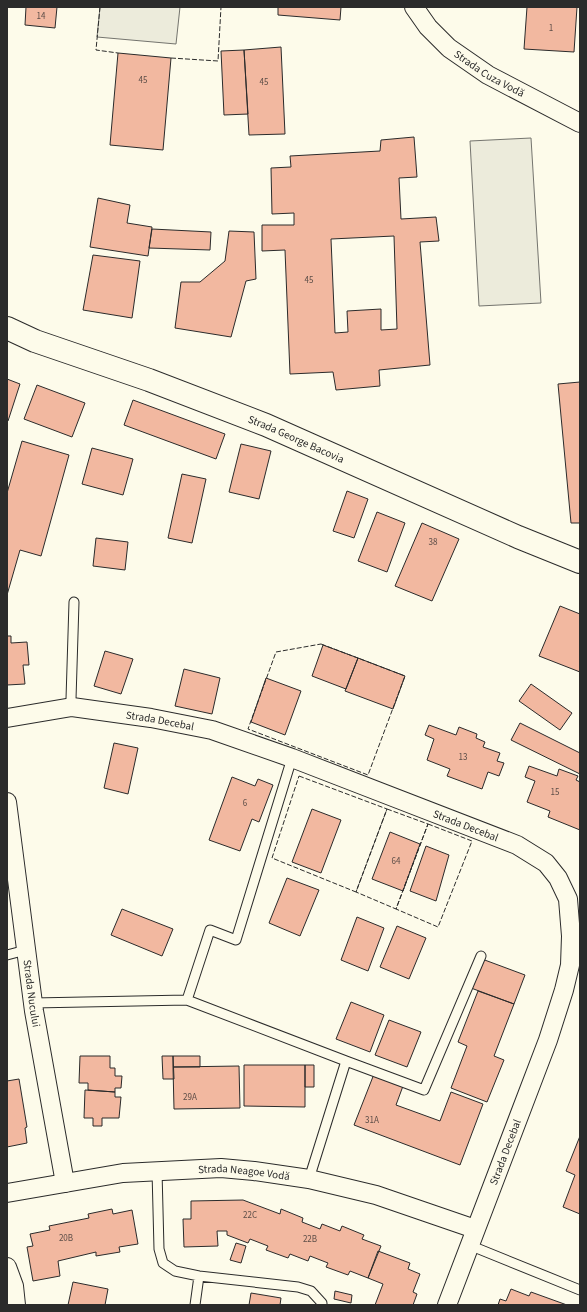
<svg xmlns="http://www.w3.org/2000/svg" width="587" height="1312" font-family="'Source Sans 3',sans-serif">
<rect width="100%" height="100%" fill="#fdfbea"/>
<path fill="#ecebdb" stroke="#74746e" d="M100,7h80l-4,37 -79,-7z
M531,138l10,165 -62,3 -9,-165z"/>
<path fill="#f2b8a0" stroke="#2b2b2b" fill-rule="evenodd" d="M26,7h31l-2,21 -30,-3z
M278,7h63l-1,13 -62,-5z
M527,7h50l-3,45 -50,-3z
M281,47l4,87 -36,1 -5,-85z
M244,50l4,64 -24,1 -3,-64z
M118,53l53,5 -8,92 -53,-5z
M414,137l3,40 -18,1 2,41 35,-2 3,24 -19,1 10,123 -51,5 1,16 -44,4 -3,-18 -43,2 -5,-124 -23,1v-26h32v-12l-22,1 -1,-46 20,-1 -1,-11 90,-5 1,-11zM394,236l3,93 -16,1v-21l-34,2 1,21 -13,1 -4,-94z
M98,198l32,7 -3,18 25,4 -4,29 -58,-9z
M152,229l59,3 -1,18 -61,-2z
M229,231l25,1 2,47 -10,2 -15,56 -56,-9 6,-46h19l25,-21z
M93,255l47,6 -8,57 -49,-8z
M7,379l13,5 -12,37h-1z
M580,382v141h-9l-13,-139z
M37,385l48,18 -13,34 -48,-18z
M133,400l92,34 -9,25 -92,-34z
M22,441l47,14 -28,101 -21,-6 -13,45v-102z
M241,444l30,7 -12,48 -30,-7z
M92,448l41,11 -10,36 -41,-11z
M182,474l24,5 -14,64 -24,-5z
M347,491l21,8 -14,39 -21,-7z
M377,512l28,11 -18,49 -29,-11z
M422,523l37,16 -27,62 -37,-15z
M96,538l32,4 -3,28 -32,-4z
M560,606l20,8v58l-41,-16z
M7,636h4v7l16,-1 2,23h-6l2,19 -18,1z
M323,645l35,13 -12,31 -34,-13z
M105,651l28,8 -12,35 -27,-8z
M358,658l47,18 -12,33 -48,-18z
M184,669l36,9 -8,36 -37,-8z
M266,678l35,13 -16,44 -34,-13z
M531,684l41,29 -12,17 -41,-29z
M520,723l60,30v21l-69,-34z
M429,725l27,10 3,-8 18,7 -1,4 9,4 -2,5 17,6 -3,8 7,2 -5,13 -11,-4 -6,17 -35,-13 3,-7 -23,-9 7,-21 -9,-4z
M114,743l24,5 -10,46 -24,-6z
M529,766l28,10 2,-7 19,7 -2,4 4,2v48l-32,-13 2,-6 -23,-9 8,-21 -10,-4z
M232,777l23,9 3,-7 15,6 -14,37 -7,-3 -12,32 -31,-11z
M312,809l29,11 -20,53 -29,-11z
M390,832l30,12 -17,47 -31,-12z
M426,846l23,9 -13,46 -26,-10z
M287,878l32,12 -19,46 -31,-13z
M122,909l51,20 -11,27 -51,-21z
M357,917l27,11 -16,43 -27,-11z
M397,926l29,12 -17,41 -29,-12z
M482,959l43,16 -11,29 -43,-16z
M478,991l36,13 -20,52 10,4 -17,42 -36,-14 16,-42 -9,-4z
M351,1002l33,13 -14,37 -34,-13z
M389,1020l32,12 -14,35 -32,-12z
M80,1056h30v12h5v8h7l-1,12h-6v4l-27,-2v-7h-9z
M162,1056h11l1,23h-11z
M173,1056h27v11h-27z
M244,1065h61v42l-61,-1z
M305,1065h9v22h-9z
M239,1066l1,42 -66,1 -1,-42z
M374,1074l29,12 -7,19 44,16 11,-29 32,12 -23,61 -106,-40z
M19,1079l8,48 -2,1 2,15 -20,4v-66z
M85,1090l30,2v5h6l-2,21h-17v8h-9v-8h-9z
M580,1136v78l-17,-7 12,-32 -9,-4z
M243,1200l37,14 1,-5 22,9 -1,4 18,7 2,-5 18,7 2,-5 22,9 -2,4 19,7 -13,32 -18,-7 -2,4 -22,-8 2,-4 -18,-7 -2,5 -18,-7 -2,4 -22,-8 2,-4 -18,-7 -2,4 -21,-8v-4h-10l1,15 -34,1 -1,-28h8v-18z
M112,1209l1,5 19,-4 6,34 -19,3 1,5 -24,4v-4l-38,9 2,15 -27,5 -6,-34 6,-1 -3,-12 20,-4 -1,-4 40,-8 -1,-4z
M236,1243l10,3 -5,17 -11,-3z
M378,1251l32,12 -2,6 12,5 -7,18 4,2 -4,11h-38l8,-21 -15,-6z
M73,1282l35,7 -3,16h-37z
M511,1289l18,7 2,-4 36,13h-69l2,-6 6,2z
M335,1291l17,4 -1,8 -17,-4z
M251,1293l30,5 -1,7h-31z"/>
<g fill="none" stroke-linecap="round" stroke-linejoin="round">
<defs>
<path id="lane" d="M72,707l-1,-8 3,-97
M7,955l19,-5
M187,1000l23,-70 26,10 56,-182
M33,1003l154,-3 159,61 -37,118
M346,1061l78,29 57,-134
M157,1171l2,78 4,14 12,8 24,5 99,11 13,4 11,12v2
M469,1245l111,45
M195,1305l4,-29"/>
<g id="street">
<path id="s1" d="M414,7l14,20 21,21 39,27 92,48"/>
<path id="s2" d="M7,718l65,-11 79,11 61,12 80,28 225,87 29,18 12,15 10,21 3,37 -1,29 -6,25 -16,50 -101,265"/>
<path id="s3" d="M7,802l27,209 31,172"/>
<path id="s4" d="M7,1193l116,-20 98,-5 33,3 55,8 67,16 99,34"/>
<path d="M7,1267l7,19 2,19"/>
</g>
<g id="secondary">
<path id="s5" d="M7,328l28,13 114,39 117,45 252,112 62,25"/>
</g>
</defs>
<use href="#lane" stroke="#2b2b2b" stroke-width="11"/>
<use href="#street" stroke="#2b2b2b" stroke-width="20"/>
<use href="#secondary" stroke="#2b2b2b" stroke-width="24"/>
<use href="#lane" stroke="#fdfbea" stroke-width="9"/>
<use href="#street" stroke="#fdfbea" stroke-width="18"/>
<use href="#secondary" stroke="#fdfbea" stroke-width="22"/>
<path stroke="#2b2b2b" stroke-width="1" stroke-dasharray="5 2" stroke-linecap="butt" d="M100,7l-4,43 22,3
M171,58l47,3 3,-54
M321,644l84,32 -37,99 -120,-46 28,-77z
M299,776l88,33 -31,83 -84,-34z
M387,809l41,15 -32,85 -40,-17z
M428,824l44,17 -34,86 -42,-18z"/>
</g>
<g text-anchor="middle" stroke-width="3" stroke-linejoin="round" paint-order="stroke">
<g font-size="9" fill="#5d4e48">
<text x="41" y="19">14</text>
<text x="551" y="31">1</text>
<text x="143" y="83">45</text>
<text x="264" y="85">45</text>
<text x="309" y="283">45</text>
<text x="433" y="545">38</text>
<text x="463" y="760">13</text>
<text x="555" y="795">15</text>
<text x="245" y="806">6</text>
<text x="396" y="864">64</text>
<text x="190" y="1100">29A</text>
<text x="372" y="1123">31A</text>
<text x="250" y="1218">22C</text>
<text x="66" y="1241">20B</text>
<text x="310" y="1242">22B</text>
</g>
<g font-size="11" fill="#2b2b2b" stroke="#fdfbea">
<text dy="4" stroke="none"><textPath href="#s1" startOffset="102">Strada Cuza Vodă</textPath></text>
<text dy="4" stroke="none"><textPath href="#s5" startOffset="310">Strada George Bacovia</textPath></text>
<text dy="4" stroke="none"><textPath href="#s2" startOffset="155">Strada Decebal</textPath></text>
<text dy="4" stroke="none"><textPath href="#s2" startOffset="479">Strada Decebal</textPath></text>
<text dy="4" stroke="none"><textPath href="#s3" startOffset="193">Strada Nucului</textPath></text>
<text transform="translate(505 1152) rotate(-69)" y="4">Strada Decebal</text>
<text dy="4" stroke="none"><textPath href="#s4" startOffset="239">Strada Neagoe Vodă</textPath></text>
</g>
</g>
<rect width="587" height="1312" fill="none" stroke="#2b2b2b" stroke-width="16"/>
</svg>
